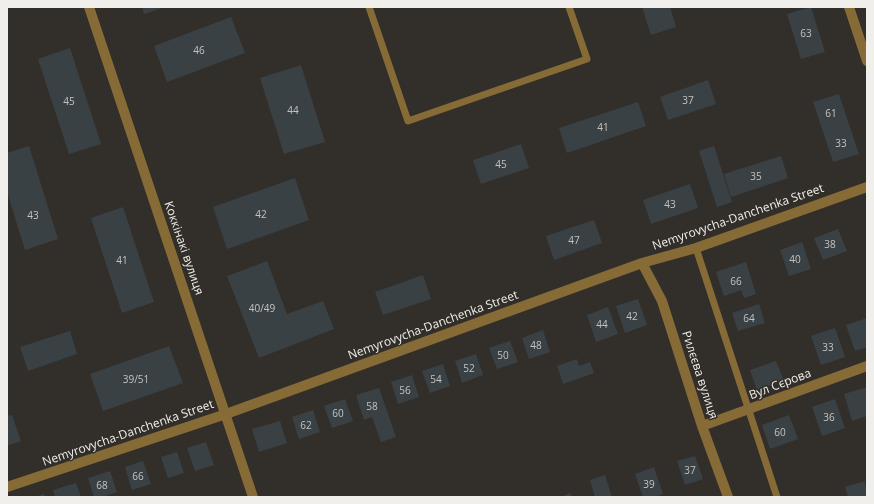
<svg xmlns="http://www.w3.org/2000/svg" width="874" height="504" font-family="'Open Sans',sans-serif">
<rect width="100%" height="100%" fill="#322e29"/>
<path fill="#3a4145" d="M142,7h23l-21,7z
M642,7h28l6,20 -25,8z
M811,7l14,45 -24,7 -14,-45z
M231,17l14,36 -78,29 -13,-36z
M70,48l31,96 -32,10 -31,-95z
M301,65l24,77 -41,12 -24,-76z
M708,80l8,24 -48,16 -8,-23z
M839,94l20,60 -26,8 -20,-60z
M638,102l8,24 -79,27 -8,-25z
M521,144l8,24 -48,16 -8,-24z
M29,146l29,93 -33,11 -18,-58v-39z
M714,146l18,56 -15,5 -18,-56z
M781,156l7,22 -57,19 -7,-23z
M295,178l14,42 -82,29 -14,-42z
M690,184l8,24 -47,16 -8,-24z
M123,207l31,95 -32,11 -31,-95z
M594,220l8,23 -48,17 -8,-24z
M838,229l9,22 -24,9 -9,-22z
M802,242l9,27 -22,7 -9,-26z
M267,261l20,53 36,-13 11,28 -75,29 -32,-82z
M746,262l10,32 -12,4 -3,-8 -17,6 -8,-24z
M423,275l8,24 -48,16 -8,-23z
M638,299l9,26 -22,8 -9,-27z
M759,304l6,19 -27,8 -6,-18z
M608,307l10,27 -22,8 -9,-27z
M867,318v29l-12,4 -9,-26z
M835,328l10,29 -24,8 -10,-29z
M543,330l7,22 -21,7 -7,-21z
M70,331l7,23 -49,17 -8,-24z
M510,341l8,21 -21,7 -8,-21z
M169,346l14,37 -80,28 -13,-37z
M476,354l7,21 -21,8 -7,-22z
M577,359l2,7 11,-4 4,11 -31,11 -6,-18z
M776,361l8,20 -27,9 -7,-20z
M443,364l7,22 -20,7 -8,-22z
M412,375l7,22 -21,7 -7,-22z
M867,387v29l-15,5 -8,-27z
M379,388l17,49 -15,5 -9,-25 -8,3 -8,-25z
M345,399l8,22 -21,7 -8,-22z
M835,399l10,29 -23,8 -10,-29z
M313,410l7,22 -21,7 -7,-22z
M12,415l9,26 -14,5v-30z
M789,415l9,24 -28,10 -8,-24z
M280,421l7,22 -28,9 -7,-23z
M206,442l8,23 -19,6 -8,-23z
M177,452l7,21 -16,5 -7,-21z
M695,456l8,23 -18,6 -8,-24z
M143,461l8,23 -19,6 -7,-23z
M654,467l9,27 -8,3h-12l-8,-23z
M110,471l7,21 -14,5h-9l-6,-19z
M605,475l7,22h-17l-5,-17z
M865,481l2,16h-19l-3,-10z
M76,483l5,14h-26l-2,-7z
M570,493l2,4h-11z
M44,494l1,3h-11z"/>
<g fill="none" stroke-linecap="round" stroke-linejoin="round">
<path stroke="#876b37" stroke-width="7" d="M369,7l39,114 179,-62 -18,-52
M696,248l81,249"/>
<path stroke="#876b37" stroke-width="10" d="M849,7l18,54
M642,263l20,38 40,125 26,71
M702,426l165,-60
M7,487l219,-73 416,-151 54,-15 171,-61"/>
<path stroke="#876b37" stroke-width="10" d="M89,7l164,490"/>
</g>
<g text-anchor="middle" stroke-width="3" stroke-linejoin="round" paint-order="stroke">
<g font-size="10" fill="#c3c4c2">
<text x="806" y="37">63</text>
<text x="199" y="54">46</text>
<text x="688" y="104">37</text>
<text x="69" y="105">45</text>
<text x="293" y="114">44</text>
<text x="831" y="117">61</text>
<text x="603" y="131">41</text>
<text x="841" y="147">33</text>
<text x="501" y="168">45</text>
<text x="756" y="180">35</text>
<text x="670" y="208">43</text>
<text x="261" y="218">42</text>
<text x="33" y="219">43</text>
<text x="574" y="244">47</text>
<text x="830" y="248">38</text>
<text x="795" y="263">40</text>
<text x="122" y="264">41</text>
<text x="736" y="285">66</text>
<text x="262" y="312">40/49</text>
<text x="632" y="320">42</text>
<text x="749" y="322">64</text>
<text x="602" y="328">44</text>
<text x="536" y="349">48</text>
<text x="828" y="351">33</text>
<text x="503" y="359">50</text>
<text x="469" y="372">52</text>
<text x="136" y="383">39/51</text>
<text x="436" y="383">54</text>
<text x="405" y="394">56</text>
<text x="372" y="410">58</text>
<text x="338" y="417">60</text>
<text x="829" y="421">36</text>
<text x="306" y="429">62</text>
<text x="780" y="436">60</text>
<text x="690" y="474">37</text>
<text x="138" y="480">66</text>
<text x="649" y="488">39</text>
<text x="102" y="489">68</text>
</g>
<g font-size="12" fill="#f1efeb" stroke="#322e29">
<text transform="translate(738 217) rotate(-19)" y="4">Nemyrovycha-Danchenka Street</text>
<text transform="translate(184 248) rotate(71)" y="4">Коккінакі вулиця</text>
<text transform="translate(433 325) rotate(-20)" y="4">Nemyrovycha-Danchenka Street</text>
<text transform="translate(700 375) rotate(72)" y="4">Рилєєва вулиця</text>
<text transform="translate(780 384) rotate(-21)" y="4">Вул Сєрова</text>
<text transform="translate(128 433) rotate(-19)" y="4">Nemyrovycha-Danchenka Street</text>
</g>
</g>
<rect width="874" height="504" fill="none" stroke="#f1efeb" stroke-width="16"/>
</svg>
